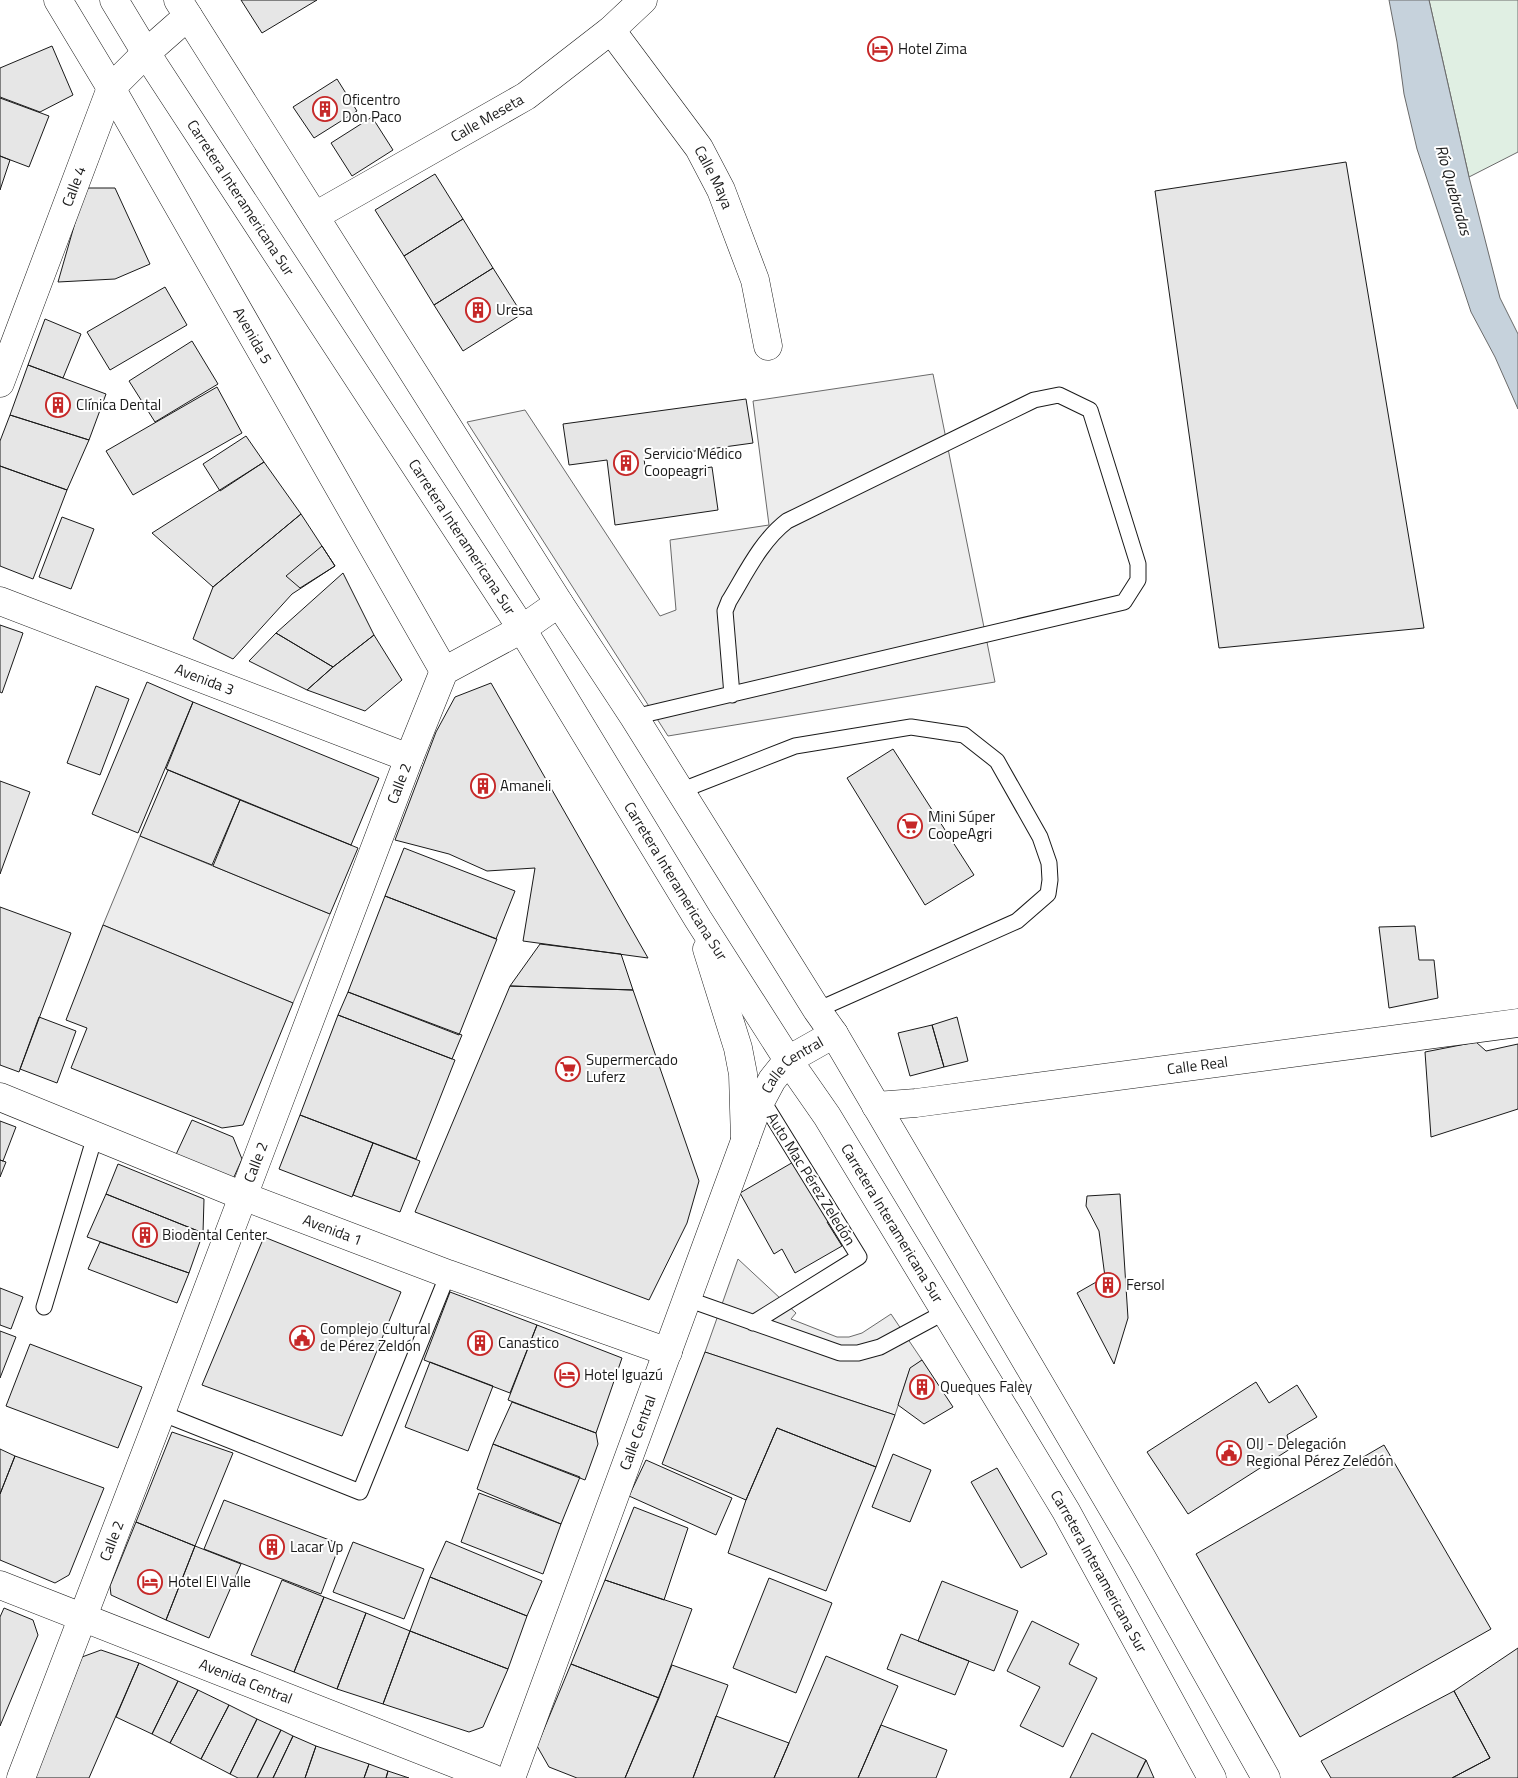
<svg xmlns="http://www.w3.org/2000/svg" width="1518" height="1778" font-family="'Titillium Web',sans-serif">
<rect width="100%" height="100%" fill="#fff"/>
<path fill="#e0efe3" stroke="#6a6a6a" d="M1429,0h89v152l-49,25z"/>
<path fill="#ededed" stroke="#6a6a6a" d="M933,374l62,308 -327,54 -201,-314 58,-12 135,206 16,-6 -6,-70 99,-15 -16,-124z
M140,836l190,78 -37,89 -190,-78z
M738,1259l58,54 -5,6 46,18h12l13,-4 29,-19 31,46 -12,9 -15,46 -190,-63z"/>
<path fill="#c6d2dc" stroke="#6a6a6a" d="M1389,0h40l40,177 31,121 18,36v75l-23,-52 -24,-45 -54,-163 -13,-55 -7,-52z"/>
<path fill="#e6e6e6" stroke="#1a1a1a" d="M241,0h76l-55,33z
M52,46l21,49 -33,17 -40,-15v-29z
M337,79l20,32 -43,27 -21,-31z
M0,98l49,18 -20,51 -29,-11z
M372,117l21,33 -41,26 -21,-33z
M0,156l10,4 -10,30z
M1346,162l78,466 -205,20 -64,-457z
M435,174l28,45 -59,37 -29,-46z
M85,188h30l35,76 -35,15 -57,3z
M463,219l30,49 -59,37 -30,-49z
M493,268l29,46 -59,37 -29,-46z
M165,287l22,38 -77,45 -23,-38z
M45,319l36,15 -18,44 -35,-13z
M192,341l26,43 -63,38 -26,-41z
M28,365l78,29 -17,46 -79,-25z
M217,387l25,46 -109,62 -27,-44z
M746,399l7,44 -109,15 2,18 66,-9 6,43 -103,15 -8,-65 -38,5 -6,-41z
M10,415l79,25 -22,50 -67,-24v-25z
M246,436l18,26 -44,29 -17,-27z
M264,462l37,52 -88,73 -61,-54z
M0,466l67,24 -34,89 -33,-13z
M301,514l34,52 -43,28 -59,65 -40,-20 20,-52z
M62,517l32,12 -23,60 -32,-12z
M322,546l13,20 -35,22 -14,-12z
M343,573l31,62 -41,32 -57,-34z
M0,625l23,8 -21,60 -2,-1z
M276,633l57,34 -26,23 -58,-29z
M374,635l28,45 -37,31 -58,-21 26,-23z
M147,682l46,20 -55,131 -46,-19z
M491,683l157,275 -125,-17 12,-73 -48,3 -38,-17 -54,-14 41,-108 19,-35z
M96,686l33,13 -29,76 -33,-12z
M193,702l186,76 -28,67 -185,-76z
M893,749l81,126 -49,30 -78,-127z
M168,770l72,30 -28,65 -72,-29z
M0,781l30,11 -30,82z
M240,800l118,48 -28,66 -117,-48z
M404,848l111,43 -19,48 -111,-43z
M385,896l112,43 -38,96 -111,-43z
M0,907l71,26 -52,139 -19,-7z
M103,925l190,78 -50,122 -21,3 -151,-60 16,-40 -21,-8z
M1415,926l4,34h15l4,38 -49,10 -10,-81z
M540,944l81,10 12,36 -123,-4z
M510,986l123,4 66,191 -12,42 -38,77 -234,-88z
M348,992l114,43 -10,24 -114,-44z
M338,1015l117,45 -39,99 -116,-44z
M39,1017l37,14 -19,52 -37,-14z
M957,1017l11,44 -24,6 -12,-42z
M932,1025l12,42 -34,9 -12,-43z
M1476,1042l10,9 32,-7v65l-87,28 -6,-85z
M300,1115l73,28 -21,54 -73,-28z
M192,1120l41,17 9,22 -12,27 -57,-25z
M0,1121l16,6 -13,34 -3,-1z
M373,1143l47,18 -20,51 -47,-17z
M0,1160l6,2 -6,15z
M795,1161l36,58 -4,3 15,24 -47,27 -13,-24 -8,5 -34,-61z
M118,1164l86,35 -1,34 -97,-39z
M106,1194l97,39 -14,40 -102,-36z
M1120,1194l8,124 -14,46 -37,-71 28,-16 -6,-46 -13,-25 1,-10z
M264,1237l137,55 -59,144 -140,-51z
M100,1242l89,31 -12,30 -89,-34z
M0,1288l23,9 -12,32 -11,-4z
M450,1292l87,33 -27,68 -86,-33z
M537,1325l85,33 -26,75 -88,-33z
M0,1331l16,6 -16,41z
M30,1344l112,43 -24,61 -112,-42z
M705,1352l190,63 -19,52 -99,-39 -31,72 -84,-36z
M922,1360l31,47 -29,17 -26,-19 12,-37z
M430,1362l63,24 -25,65 -63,-24z
M1256,1382l13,21 28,-18 20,32 -30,18 3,14 -102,65 -41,-62z
M512,1402l84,31 2,11 -13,36 -92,-36z
M777,1428l99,39 -50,124 -98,-38 18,-53z
M172,1432l61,21 -38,93 -59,-24z
M493,1444l87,33 -19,47 -84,-35z
M1384,1445l107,184 -191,108 -104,-183z
M0,1449l15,7 -15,38z
M893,1454l38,16 -21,52 -38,-15z
M15,1456l89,32 -35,87 -14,8 -55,-23v-66z
M646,1460l86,38 -16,37 -87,-39z
M997,1468l50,86 -26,14 -50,-86z
M479,1493l82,31 -18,50 -82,-32z
M224,1500l116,44 -19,50 -117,-45z
M634,1507l54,21 -24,72 -59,-20z
M136,1522l59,24 -29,74 -55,-25 -1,-9z
M446,1541l96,40 -15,35 -97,-39z
M353,1542l71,27 -20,50 -71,-27z
M195,1546l46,18 -32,74 -43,-18z
M430,1577l97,39 -19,53 -98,-38z
M769,1578l63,25 -36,90 -63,-25z
M282,1580l42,17 -30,75 -43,-17z
M605,1580l87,29 -33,89 -88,-34z
M942,1581l76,30 -24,60 -76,-30z
M324,1597l42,16 -29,76 -43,-17z
M4,1608l29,12 5,15 -38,91v-109z
M366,1613l44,18 -27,73 -46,-15z
M1032,1621l47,23 -10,20 28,14 -34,69 -43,-21 20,-39 -33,-16z
M410,1631l98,38 -25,58 -14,5 -86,-28z
M901,1634l68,27 -14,34 -68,-26z
M1518,1648v130h-66l38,-20 -36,-67z
M101,1650l38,13 -50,115h-54l47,-121z
M826,1656l72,30 -17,39 -23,53h-84z
M139,1663l39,18 -26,53 -36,-17z
M571,1664l88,34 -34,80h-48l-28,-11 -12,-21z
M672,1665l56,20 -35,93h-68z
M178,1681l20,9 -28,53 -18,-9z
M198,1690l31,15 -28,54 -31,-16z
M1454,1691l36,67 -38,20h-121l-10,-17z
M229,1705l28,14 -27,55 -29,-15z
M716,1716l73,27 -15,35h-81z
M257,1719l24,11 -24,48h-19l-8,-4z
M881,1725l66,25 -11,28h-78z
M281,1730l12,6 -20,42h-16z
M1092,1733l54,27 -9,18h-67z
M293,1736l23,10 -11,32h-32z
M316,1746l53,18 -5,14h-59z
M1146,1760l8,18h-17z
M369,1764l19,7 -2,7h-22z
M388,1771l21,7h-23z"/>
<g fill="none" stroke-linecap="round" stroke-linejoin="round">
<defs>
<path id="service" d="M634,717l490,-115 14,-22v-16l-48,-154 -31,-15 -25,5 -247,121c-26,20 -41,52 -58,80l-4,10 7,84
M680,791l115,-45 116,-19 53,8 33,26 43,76 9,26 1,17 -2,14 -31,27 -200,89
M687,1299l153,54h18l22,-6 65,-35
M44,1307l51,-171
M753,1323l106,-66 -98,-159
M161,1413l199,79 88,-218"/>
<g id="minor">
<path id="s1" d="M58,0l53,88 333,583"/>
<path id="s2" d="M611,30l88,118 22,42 34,90 13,66"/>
<path id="s3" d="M315,216l211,-120 85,-66 32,-30"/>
<path id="s4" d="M0,383l111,-295 35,-35 42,-37"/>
<path id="s5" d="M0,601l409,157"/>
<path id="s6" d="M0,1097l243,99 205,78 220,78"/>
<path id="s7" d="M876,1106l40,-3 602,-80"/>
<path id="s8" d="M0,1585l492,193"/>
</g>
<g id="secondary">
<path id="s9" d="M21,1778l140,-365 248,-655 35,-87 78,-42 37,-26"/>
<path id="s10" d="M511,1778l246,-670 15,-28 16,-20 46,-26"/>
</g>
<g id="trunk">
<path id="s11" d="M114,0l32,53 376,576 176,290 90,141 39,56 239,395 146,267"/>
<path d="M178,0l381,603 75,114 183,293 17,24 308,524 124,220"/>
<path d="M707,949l31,99 5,26 2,67"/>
</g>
</defs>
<use href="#service" stroke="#1a1a1a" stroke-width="17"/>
<use href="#minor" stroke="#1a1a1a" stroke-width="29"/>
<use href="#secondary" stroke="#1a1a1a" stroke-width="29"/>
<use href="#trunk" stroke="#1a1a1a" stroke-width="29"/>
<use href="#service" stroke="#fff" stroke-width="15"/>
<use href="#minor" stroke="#fff" stroke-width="28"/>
<use href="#secondary" stroke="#fff" stroke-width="28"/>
<use href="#trunk" stroke="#fff" stroke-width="28"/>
</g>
<defs>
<symbol id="hotel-ring" viewBox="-11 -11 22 22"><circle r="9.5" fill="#fff" stroke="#c62828" stroke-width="1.5"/><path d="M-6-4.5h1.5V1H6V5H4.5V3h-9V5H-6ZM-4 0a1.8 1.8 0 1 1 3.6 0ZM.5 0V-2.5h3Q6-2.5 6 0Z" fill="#c62828"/></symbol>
<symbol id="building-ring" viewBox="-11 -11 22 22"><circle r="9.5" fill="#fff" stroke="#c62828" stroke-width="1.5"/><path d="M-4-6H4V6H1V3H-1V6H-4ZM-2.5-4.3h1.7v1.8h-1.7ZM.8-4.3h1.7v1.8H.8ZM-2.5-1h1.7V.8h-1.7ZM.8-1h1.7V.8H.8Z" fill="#c62828"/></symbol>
<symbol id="supermarket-ring" viewBox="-11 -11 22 22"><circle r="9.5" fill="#fff" stroke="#c62828" stroke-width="1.5"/><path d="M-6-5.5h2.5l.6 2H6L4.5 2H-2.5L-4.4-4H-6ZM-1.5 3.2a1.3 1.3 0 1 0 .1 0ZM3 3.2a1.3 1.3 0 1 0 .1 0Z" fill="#c62828"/></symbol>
<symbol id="civic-ring" viewBox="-11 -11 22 22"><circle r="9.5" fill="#fff" stroke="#c62828" stroke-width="1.5"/><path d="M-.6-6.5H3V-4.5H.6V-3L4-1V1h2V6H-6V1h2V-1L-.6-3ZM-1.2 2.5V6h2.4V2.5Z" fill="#c62828"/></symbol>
</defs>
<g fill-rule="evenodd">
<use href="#hotel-ring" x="866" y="35" width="28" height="28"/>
<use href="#building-ring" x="311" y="95" width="28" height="28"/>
<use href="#building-ring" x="464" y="296" width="28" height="28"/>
<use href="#building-ring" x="44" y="391" width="28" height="28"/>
<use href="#building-ring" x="612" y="449" width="28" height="28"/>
<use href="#building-ring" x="469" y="772" width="28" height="28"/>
<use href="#supermarket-ring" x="896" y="812" width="28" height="28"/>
<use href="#supermarket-ring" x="554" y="1055" width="28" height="28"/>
<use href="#building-ring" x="131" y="1221" width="28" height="28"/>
<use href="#building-ring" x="1094" y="1271" width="28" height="28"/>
<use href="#civic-ring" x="288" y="1324" width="28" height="28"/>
<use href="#building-ring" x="466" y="1329" width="28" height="28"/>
<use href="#hotel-ring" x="553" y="1361" width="28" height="28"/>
<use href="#building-ring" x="908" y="1373" width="28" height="28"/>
<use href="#civic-ring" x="1215" y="1439" width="28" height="28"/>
<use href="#building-ring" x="258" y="1533" width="28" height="28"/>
<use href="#hotel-ring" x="136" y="1568" width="28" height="28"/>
</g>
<g text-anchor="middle" stroke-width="4" stroke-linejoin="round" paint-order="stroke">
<g font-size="15" fill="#1a1a1a" stroke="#fff" text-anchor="start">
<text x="898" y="54">Hotel Zima</text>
<text x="342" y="105">Oficentro<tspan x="342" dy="17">Don Paco</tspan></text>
<text x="496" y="315">Uresa</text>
<text x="76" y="410">Clínica Dental</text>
<text x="644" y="459">Servicio Médico<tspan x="644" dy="17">Coopeagri</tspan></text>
<text x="500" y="791">Amaneli</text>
<text x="928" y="822">Mini Súper<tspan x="928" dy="17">CoopeAgri</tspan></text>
<text x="586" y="1065">Supermercado<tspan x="586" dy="17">Luferz</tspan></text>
<text x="162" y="1240">Biodental Center</text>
<text x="1126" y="1290">Fersol</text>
<text x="320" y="1334">Complejo Cultural<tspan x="320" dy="17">de Pérez Zeldón</tspan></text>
<text x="498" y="1348">Canastico</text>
<text x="584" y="1380">Hotel Iguazú</text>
<text x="940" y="1392">Queques Faley</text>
<text x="1246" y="1449">OIJ - Delegación<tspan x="1246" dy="17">Regional Pérez Zeledón</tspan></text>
<text x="290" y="1552">Lacar Vp</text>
<text x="168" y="1587">Hotel El Valle</text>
</g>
<g font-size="15" fill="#1a1a1a" stroke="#fff">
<text dy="5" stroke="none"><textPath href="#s3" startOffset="198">Calle Meseta</textPath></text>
<text dy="5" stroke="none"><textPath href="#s2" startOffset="180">Calle Maya</textPath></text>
<text dy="5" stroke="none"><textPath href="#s4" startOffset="210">Calle 4</textPath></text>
<text dy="5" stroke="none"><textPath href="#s11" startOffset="235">Carretera Interamericana Sur</textPath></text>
<text dy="5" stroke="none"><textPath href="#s1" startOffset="388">Avenida 5</textPath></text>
<text dy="5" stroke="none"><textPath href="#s11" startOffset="640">Carretera Interamericana Sur</textPath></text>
<text dy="5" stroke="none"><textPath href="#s5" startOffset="219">Avenida 3</textPath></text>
<text dy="5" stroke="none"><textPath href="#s9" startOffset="1064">Calle 2</textPath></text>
<text dy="5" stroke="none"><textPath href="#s11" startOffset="1045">Carretera Interamericana Sur</textPath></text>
<text dy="5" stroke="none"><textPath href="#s7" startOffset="324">Calle Real</textPath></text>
<text dy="5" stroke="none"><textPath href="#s10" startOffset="771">Calle Central</textPath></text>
<text dy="5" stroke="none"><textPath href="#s9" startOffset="659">Calle 2</textPath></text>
<text transform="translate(811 1179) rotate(58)" y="5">Auto Mac Pérez Zeledón</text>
<text dy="5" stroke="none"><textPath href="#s11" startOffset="1450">Carretera Interamericana Sur</textPath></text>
<text dy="5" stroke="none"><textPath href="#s6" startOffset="358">Avenida 1</textPath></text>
<text dy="5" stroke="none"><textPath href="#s10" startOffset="368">Calle Central</textPath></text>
<text dy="5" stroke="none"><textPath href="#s9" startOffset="254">Calle 2</textPath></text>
<text dy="5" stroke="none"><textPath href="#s11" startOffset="1855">Carretera Interamericana Sur</textPath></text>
<text dy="5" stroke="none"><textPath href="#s8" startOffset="264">Avenida Central</textPath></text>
</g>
<g font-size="16" font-style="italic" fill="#1a1a1a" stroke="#fff">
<text transform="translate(1454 190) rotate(74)" y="6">Río Quebradas</text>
</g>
</g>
</svg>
